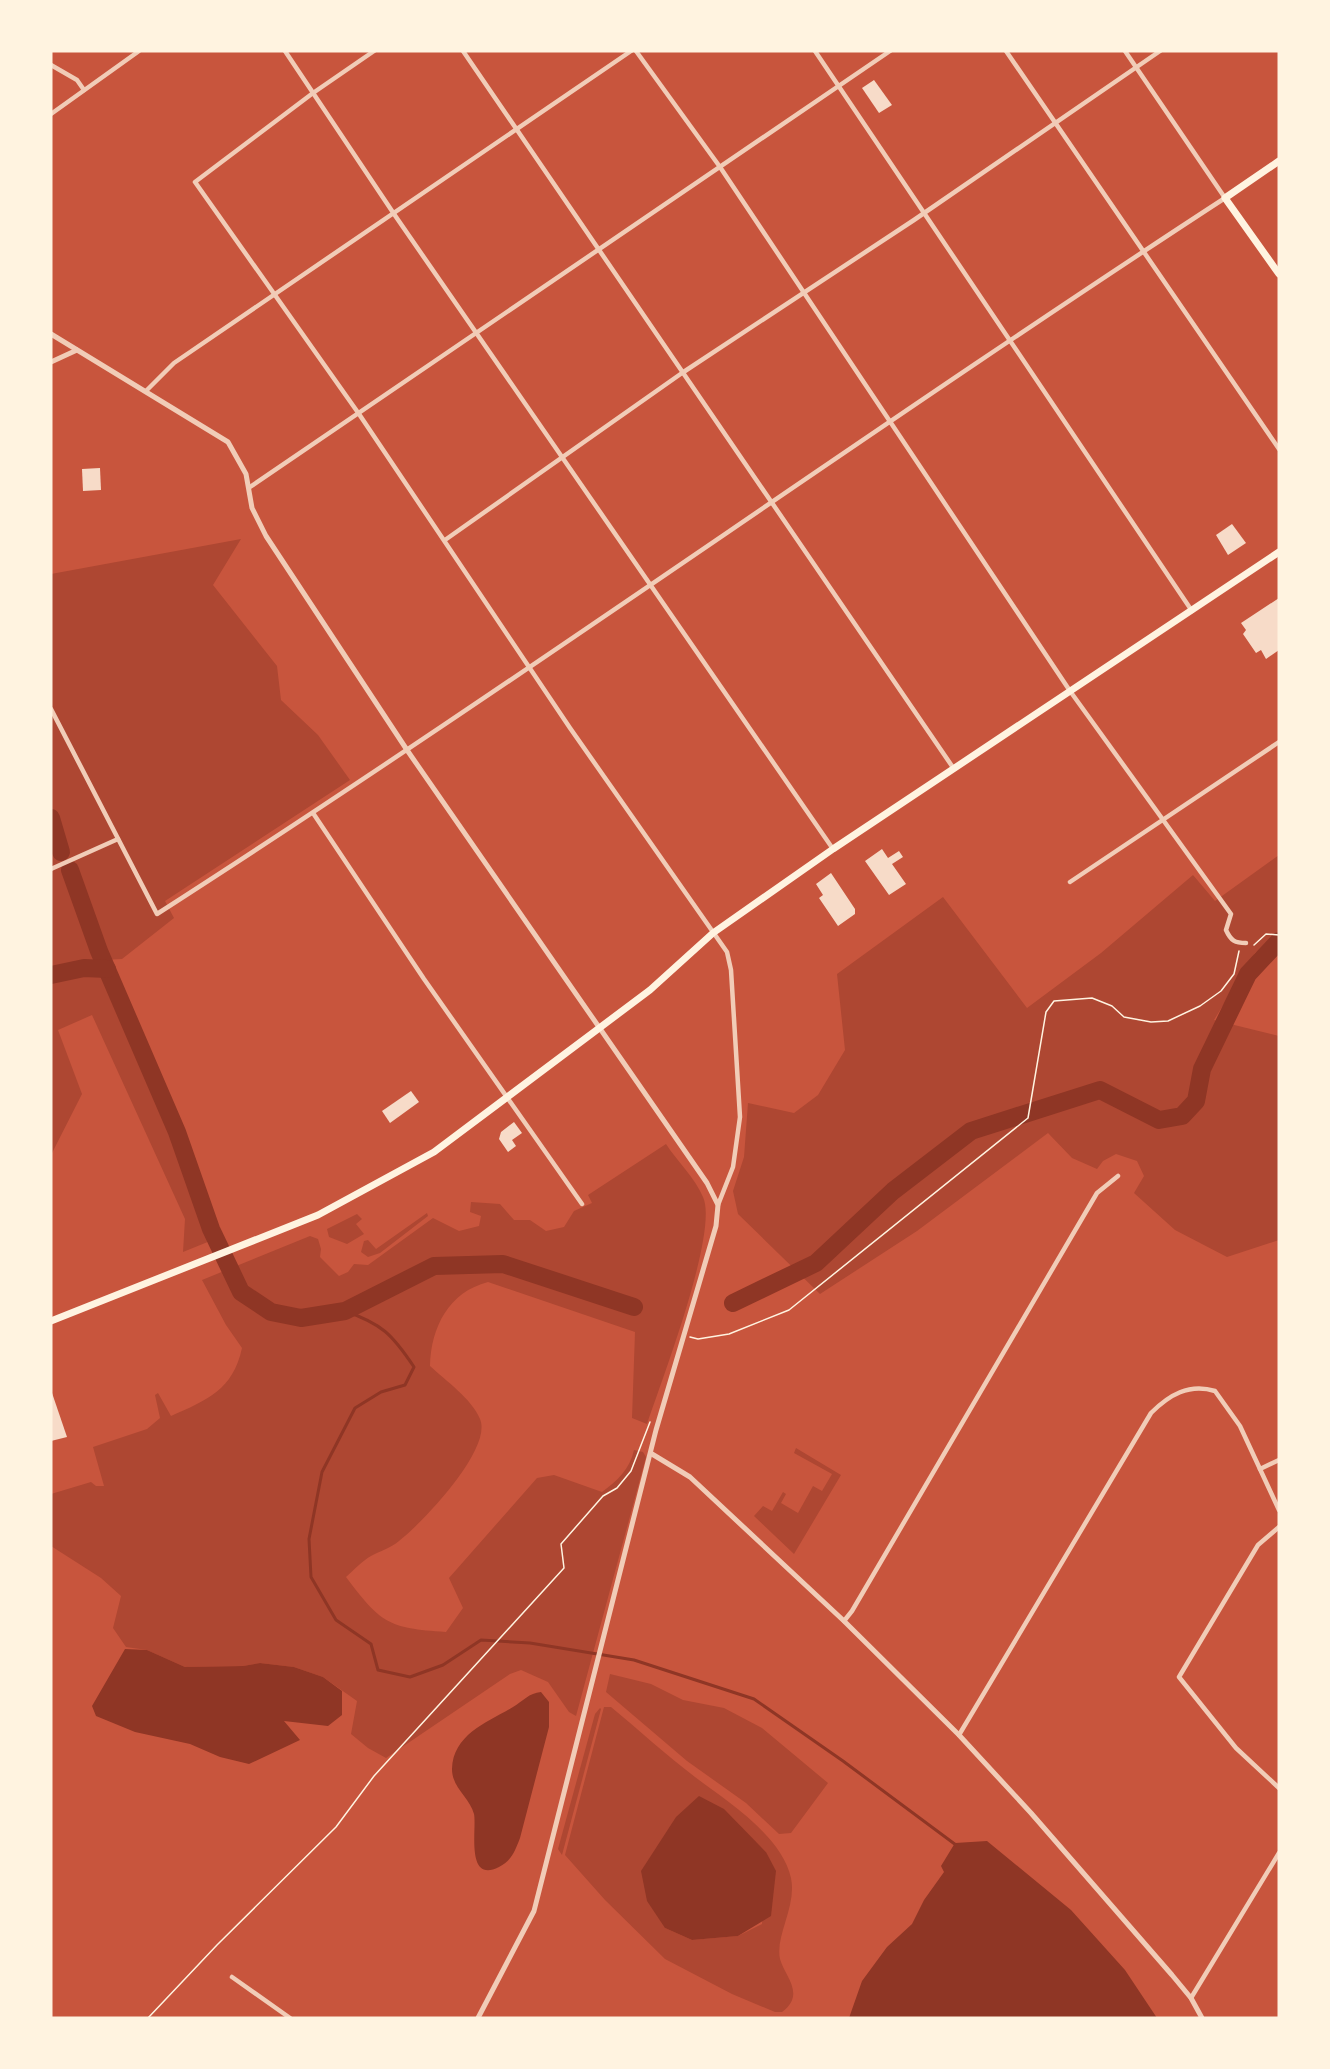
<svg xmlns="http://www.w3.org/2000/svg" width="1330" height="2069" font-family="'Source Serif 4',serif">
<rect width="100%" height="100%" fill="#c8553d"/>
<g fill="#ae4732" fill-rule="evenodd">
<polygon points="241,539 213,585 277,666 281,700 318,735 350,780 165,901 174,918 122,959 81,961 51,967 51,574"/>
<polygon points="1279,855 1279,935 1255,953 1214,1020 1279,1036 1279,1240 1227,1257 1175,1230 1134,1193 1144,1176 1137,1161 1116,1154 1103,1161 1097,1169 1072,1158 1048,1133 917,1231 820,1294 738,1214 733,1191 744,1157 748,1103 794,1113 818,1095 845,1050 837,974 943,897 1027,1008 1101,953 1193,875 1215,901"/>
<polygon points="84,968 107,970 177,1132 215,1239 183,1252 185,1219 92,1015 58,1030 82,1094 51,1155 51,975"/>
<path d="M666,1144C677,1161 695,1178 703,1197C719,1232 661,1382 647,1424L632,1418L635,1332L488,1282C449,1292 431,1327 430,1366C446,1381 472,1399 480,1419C493,1449 422,1523 399,1541C391,1548 380,1551 371,1556C362,1561 354,1570 346,1577C381,1623 387,1628 446,1632L463,1608L449,1578L537,1478L554,1475L602,1492C617,1481 630,1469 634,1450L643,1452L646,1457L576,1716L569,1712L548,1682L521,1670L510,1674L386,1758L368,1748L351,1734L357,1701L323,1677L294,1667L260,1663L243,1666L185,1667L147,1650L126,1647L113,1628L121,1596L101,1578L51,1546V1494L91,1482L96,1486H104L93,1447L147,1429L160,1418L155,1395L158,1393L171,1416C207,1400 233,1390 242,1348L226,1325L202,1280L310,1236L318,1239L321,1249L320,1257L339,1276L348,1272L354,1264L368,1265L433,1218L459,1231L479,1226L481,1216L470,1212L471,1202L500,1204L514,1220H530L546,1231L564,1227L574,1211L592,1203L588,1195Z"/>
<polygon points="427,1213 428,1216 380,1253 368,1257 361,1252 364,1241 368,1240 376,1249"/>
<polygon points="357,1214 362,1219 356,1224 364,1234 347,1244 329,1237 327,1229"/>
<polygon points="796,1448 841,1475 794,1554 754,1516 763,1506 772,1511 783,1492 786,1494 781,1503 798,1513 813,1486 822,1491 832,1474 794,1453"/>
<polygon points="610,1674 651,1684 683,1700 724,1708 762,1728 828,1783 791,1833 779,1834 746,1803 687,1761 606,1692"/>
<path d="M604,1707H611C639,1730 666,1755 695,1777C727,1801 782,1836 791,1878C797,1906 775,1936 780,1959C785,1977 806,1994 782,2012H775L732,1994L665,1959L605,1900L565,1855ZM745,1832L766,1852L762,1924L738,1936L692,1940L665,1928Z"/>
<polygon points="600,1708 601,1709 562,1855 558,1849 595,1714"/>
</g>
<g fill="#8f3625">
<polygon points="125,1649 147,1650 185,1667 243,1666 260,1663 294,1667 323,1677 342,1691 342,1715 328,1726 284,1721 300,1740 249,1764 220,1757 190,1744 135,1732 96,1716 92,1706"/>
<path d="M541,1692L549,1702V1727L520,1838C515,1851 512,1860 499,1867C465,1884 477,1828 474,1814C470,1798 452,1788 452,1769C453,1734 488,1722 513,1707C523,1701 529,1693 541,1692Z"/>
<polygon points="699,1796 724,1809 766,1852 776,1871 771,1916 738,1936 692,1940 665,1928 647,1901 641,1871 676,1817"/>
<polygon points="987,1841 1071,1910 1125,1970 1157,2018 849,2018 862,1981 887,1947 912,1924 924,1900 944,1872 941,1866 955,1843"/>
</g>
<g fill="none" stroke-linecap="round" stroke-linejoin="round">
<path stroke="#8f3625" stroke-width="3" d="M345,1311C382,1324 392,1334 414,1367L405,1385L381,1392L355,1408L322,1472L309,1539L311,1577L336,1620L371,1644L378,1670L410,1677L443,1665L481,1640L530,1643L634,1660L754,1699L843,1761L956,1845"/>
<g stroke="#8f3625" stroke-width="18">
<polyline points="51,818 61,852"/>
<polyline points="70,870 99,951 177,1132 211,1229 241,1292 271,1312 301,1318 345,1311 434,1266 503,1264 634,1307"/>
<polyline points="51,975 84,968 107,969"/>
<polyline points="733,1303 816,1263 893,1191 971,1131 1100,1090 1159,1120 1182,1116 1196,1101 1202,1069 1248,974 1279,941"/>
</g>
</g>
<g fill="#f7dbc8">
<polygon points="874,80 892,105 879,113 862,88"/>
<polygon points="100,468 101,490 83,491 82,469"/>
<polygon points="1232,524 1246,543 1228,555 1216,535"/>
<polygon points="1279,598 1279,650 1266,659 1261,650 1256,653 1243,634 1246,630 1241,623"/>
<polygon points="882,849 888,858 899,851 903,857 892,864 906,884 889,895 865,861"/>
<polygon points="831,873 855,909 855,914 838,926 819,898 823,895 816,884"/>
<polygon points="411,1091 419,1102 390,1123 382,1111"/>
<polygon points="514,1122 522,1133 512,1140 516,1146 508,1152 499,1139 501,1132"/>
<polygon points="51,1390 67,1437 51,1441"/>
</g>
<g fill="none" stroke-linecap="round" stroke-linejoin="round">
<g stroke="#fff3e0" stroke-width="1.5">
<polyline points="1254,945 1266,934 1279,935"/>
<polyline points="690,1337 698,1339 729,1334 789,1310 1028,1118 1046,1012 1054,1001 1092,998 1112,1006 1124,1017 1151,1022 1168,1021 1200,1006 1221,991 1234,974 1239,951"/>
<polyline points="148,2018 217,1945 336,1827 374,1776 564,1568 561,1544 603,1496 617,1488 631,1471 650,1422"/>
</g>
<g stroke="#f1ccb7" stroke-width="4.5">
<polyline points="285,51 394,214 833,849"/>
<polyline points="374,51 313,93 195,182 359,414 570,728 727,952 731,970 740,1117 733,1167 718,1205"/>
<polyline points="463,51 954,769"/>
<path d="M636,51L720,167L1070,691L1231,914L1226,930C1231,941 1235,943 1246,943"/>
<polyline points="815,51 1192,611"/>
<polyline points="1006,51 1279,449"/>
<polyline points="51,65 77,80 84,90"/>
<polyline points="51,114 139,51"/>
<polyline points="146,391 174,363 631,51"/>
<polyline points="250,487 890,51"/>
<polyline points="445,540 682,373 914,220 1160,51"/>
<path d="M51,709L157,914C518,682 866,432 1225,198L1125,51"/>
<polyline points="313,813 424,979 582,1204"/>
<polyline points="51,869 118,839"/>
<polyline points="1070,882 1279,742"/>
<polyline points="1260,1469 1279,1460"/>
<polyline points="1279,1527 1258,1545 1179,1677 1236,1748 1279,1788"/>
<polyline points="844,1621 852,1611 1097,1193 1118,1176"/>
<path d="M959,1735L1151,1413C1169,1395 1189,1383 1215,1391L1240,1426L1279,1510"/>
<polyline points="232,1977 290,2018"/>
<polyline points="1191,1998 1279,1853"/>
</g>
<g stroke="#f1ccb7" stroke-width="5">
<polyline points="51,334 228,442 246,474 252,508 266,536 407,750 707,1183 718,1205 716,1226 656,1430 534,1911 478,2018"/>
<polyline points="51,362 77,350"/>
<polyline points="652,1454 690,1477 844,1621 959,1735 1031,1813 1172,1975 1191,1998 1202,2018"/>
</g>
<g stroke="#fff3e0" stroke-width="7">
<polyline points="1279,161 1225,198 1279,274"/>
<polyline points="51,1321 318,1215 434,1152 650,990 713,933 833,849 1279,552"/>
</g>
</g>
<rect width="1330" height="2069" fill="none" stroke="#fff3e0" stroke-width="105"/>
</svg>
